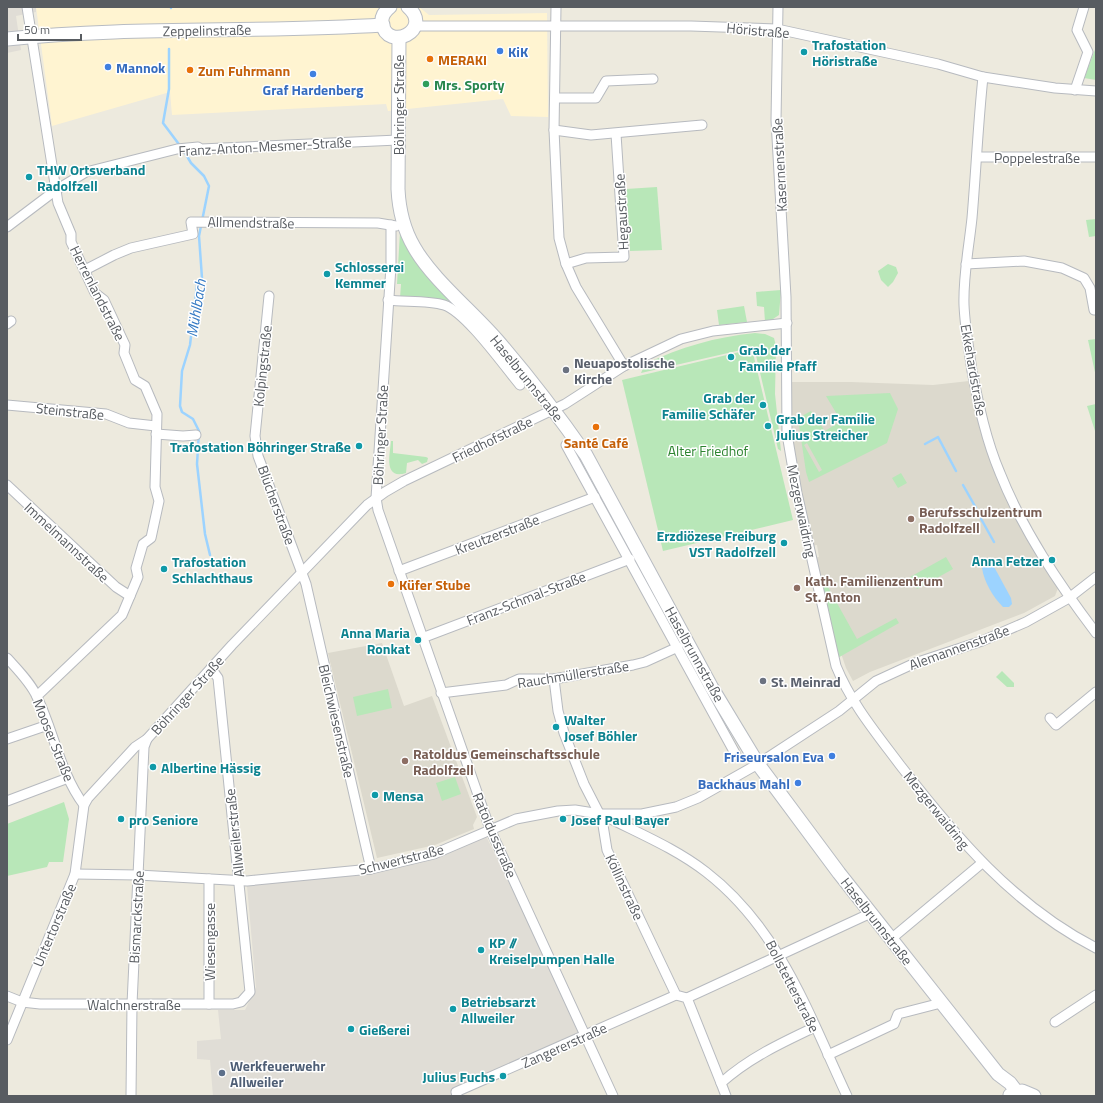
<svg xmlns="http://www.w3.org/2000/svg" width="1103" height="1103" font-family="'Titillium Web',sans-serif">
<rect width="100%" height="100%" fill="#edeade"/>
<polygon fill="#fff4d1" points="36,7 419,7 429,15 547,13 548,117 511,116 503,99 388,111 386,104 172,115 170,92 52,126"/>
<g fill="#e0ddd6">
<polygon points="7,7 36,7 36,12 16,16 21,50 7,53"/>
<polygon points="486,836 582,1035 455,1096 213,1096 210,1060 197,1059 197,1041 221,1039 218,1010 245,1010 256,987 247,886 369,872"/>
</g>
<g fill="#dcd9cd">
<polygon points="969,381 981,425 1058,588 1055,596 1024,613 870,672 853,681 846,668 828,615 812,558 819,557 817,545 809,546 795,481 786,382 851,382 933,385"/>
<polygon points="382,643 404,706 432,696 477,817 473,825 474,829 435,845 377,858 328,653"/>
</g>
<g fill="#b8e7b8" fill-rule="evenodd">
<polygon points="1096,47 1096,80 1084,78"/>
<polygon points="657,187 662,250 630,251 626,189"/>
<polygon points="1096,219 1096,236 1089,237 1086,220"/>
<polygon points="400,232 409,251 453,301 400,298 401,284 397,284"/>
<polygon points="888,264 896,267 898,273 893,282 888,287 881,280 878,271"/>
<polygon points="781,290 779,315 770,321 765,322 764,307 757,306 756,292"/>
<polygon points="744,306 747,322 719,325 717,310"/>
<path d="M755,333L765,334L774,338L776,346L775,394L781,451L778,449L754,347L641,373L645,364C681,347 715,337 755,333Z"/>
<polygon points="1096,339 1096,377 1088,340"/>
<polygon points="752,349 793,520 663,551 622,380"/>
<path d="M890,393L898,409L887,443L809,482L806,472L798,418L811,411L825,431L841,421L826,396ZM807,443L822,470L819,472L804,445Z"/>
<polygon points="1096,404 1096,434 1087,406"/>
<path d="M391,441H393V453L426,457L428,458L427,462L422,464L418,460L407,463L406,473C383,480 390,454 391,441Z"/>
<polygon points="901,473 907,483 898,488 892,478"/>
<polygon points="946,557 953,569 917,589 910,577"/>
<polygon points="823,578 857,639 896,618 899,623 836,659 818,580"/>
<polygon points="1002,671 1014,683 1014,687 1007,687 996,677"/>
<polygon points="388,689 392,708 357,716 353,697"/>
<polygon points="455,777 461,794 442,801 436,783"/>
<polygon points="64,802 69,819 63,862 49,862 47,867 7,876 7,824"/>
</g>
<path fill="#9cd3ff" d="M992,563L1011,598L1012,604L1009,607H1003C993,597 984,582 982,568L986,564Z"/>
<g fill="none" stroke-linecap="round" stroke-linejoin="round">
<g stroke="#9cd3ff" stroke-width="2.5">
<polyline points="171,7 171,8"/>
<polyline points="169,49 169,89 163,123 181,147"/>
<polyline points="184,151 191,163 204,176 209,186 199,236 202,278 197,285 190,345 182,371 180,406 182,412 193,419 199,431 197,464 205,534 210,555"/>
<polyline points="925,444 938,437 956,471"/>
<polyline points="963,485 976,508"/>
<polyline points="980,517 994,542"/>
</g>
<g stroke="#b7babf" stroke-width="11">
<g id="minor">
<polyline points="27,7 58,203 71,234 71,242 95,293 104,300 125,345 124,353 135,380 145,386 157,414 155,487 159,501 151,538 143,544 136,568 138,577 122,615 37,696"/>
<polyline points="556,7 554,130 559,238 566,264 576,287 624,366"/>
<path d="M778,7L776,120L786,297L787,434L797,493L836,666C851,703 876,733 900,765C955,836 1014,906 1096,948"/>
<polyline points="415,26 691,26 777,29 938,64 983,77 1055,88 1096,91"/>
<path d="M983,77C978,124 976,171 972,218C969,247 963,276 964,305C965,328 969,349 972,371C979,406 986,440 1000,473C1023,531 1059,584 1096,633"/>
<polyline points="1075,90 1088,52 1077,30 1084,7"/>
<polyline points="555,98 596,98 606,81 653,79"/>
<polyline points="554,130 591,135 702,125"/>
<polyline points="978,157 1096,157"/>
<polyline points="391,225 391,266 376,498 378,510 490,829 613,1096"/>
<polyline points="7,227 56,190 86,172 177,149 198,147 201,149 398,140"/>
<polyline points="566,264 586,258 624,257 616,134"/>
<polyline points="966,264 1024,261 1062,268 1084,278 1090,288 1094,310"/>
<polyline points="85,270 114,255 131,248 193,234 191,222 378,223 396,226"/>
<polyline points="269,296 255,436 258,456 306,584 371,869"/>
<path d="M388,300C404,302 429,300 444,305C466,312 504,366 520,385"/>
<polyline points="7,324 11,321"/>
<polyline points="7,405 106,414 129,423 156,426"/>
<polyline points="156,434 183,436 196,435"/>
<polyline points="566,445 736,755"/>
<polyline points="7,485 116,587 130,596"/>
<polyline points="399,571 595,497"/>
<polyline points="422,638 630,559"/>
<path d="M7,658C17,669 31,683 37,697C54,732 60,773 84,805"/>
<polyline points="554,679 558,711 564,733 584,784 602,819 607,850 676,995 687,998 721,1083"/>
<polyline points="441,693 506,685 519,679 554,679 633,665 645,662 678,647"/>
<polyline points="1050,718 1056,725 1096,692"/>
<polyline points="7,739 48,725"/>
<polyline points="7,801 68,778"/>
<path d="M603,815C638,833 675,848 706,872C780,929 809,1015 847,1096"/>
<polyline points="75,874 138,875 247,881 371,869 434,854 516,819 558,811 575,810 600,814 642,814 676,807 698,798 758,764 839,711 876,681 915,663 982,641 1026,622 1069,598 1096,577"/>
<polyline points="209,879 209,1004"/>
<polyline points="891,939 982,863"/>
<polyline points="7,996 22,1002 40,1004 233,1004 241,1002 250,992 218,678 211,668"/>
<polyline points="687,998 871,913"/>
<polyline points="1055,1022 1096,995"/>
<polyline points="7,1040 75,874 84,805 88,798 135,747 147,739 232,645 367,505 385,492 404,481 565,404 624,366 681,339 713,331 787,323"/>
<polyline points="828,1055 894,1024 898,1014 941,1003"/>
<polyline points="131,1096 132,1004 144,747 147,739"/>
<polyline points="457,1096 456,1092 676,995"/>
<path d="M726,1096L721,1083C749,1058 781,1043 815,1027"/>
</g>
</g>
<g stroke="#b8bcc2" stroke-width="15">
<g id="secondary">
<path d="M390,7C385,11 381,16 382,23C387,53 434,30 408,7"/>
<path d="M399,38L398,189C399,210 404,230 414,247C432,279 472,311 497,340C529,377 558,415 586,455L712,688L758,764L839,873L998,1074L1010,1083L1017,1092"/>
<path d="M7,39C132,26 257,33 383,25"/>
<polyline points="1010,1095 1022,1091 1034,1096"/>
</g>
</g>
<use href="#minor" stroke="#fff" stroke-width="9"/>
<use href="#secondary" stroke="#fff" stroke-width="13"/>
</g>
<g fill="#3f7fe0" stroke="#fff" stroke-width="1.5">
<circle cx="500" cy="51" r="4"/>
<circle cx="108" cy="67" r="4"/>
<circle cx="313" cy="74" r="4"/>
<circle cx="832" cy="756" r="4"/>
<circle cx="798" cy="783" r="4"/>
</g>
<g fill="#0f9aa8" stroke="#fff" stroke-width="1.5">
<circle cx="804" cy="52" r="4"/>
<circle cx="29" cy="177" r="4"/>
<circle cx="327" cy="274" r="4"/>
<circle cx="731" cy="357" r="4"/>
<circle cx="763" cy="405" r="4"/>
<circle cx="768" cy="426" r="4"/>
<circle cx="359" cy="446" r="4"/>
<circle cx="784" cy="543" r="4"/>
<circle cx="1052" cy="560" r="4"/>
<circle cx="164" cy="569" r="4"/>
<circle cx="418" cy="640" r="4"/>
<circle cx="556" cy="727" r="4"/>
<circle cx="153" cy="767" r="4"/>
<circle cx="375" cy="795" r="4"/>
<circle cx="121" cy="819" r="4"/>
<circle cx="563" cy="819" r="4"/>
<circle cx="481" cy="950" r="4"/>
<circle cx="453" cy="1009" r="4"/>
<circle cx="351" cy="1029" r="4"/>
<circle cx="503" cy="1076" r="4"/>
</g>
<g fill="#e8710a" stroke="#fff" stroke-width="1.5">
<circle cx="430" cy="59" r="4"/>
<circle cx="190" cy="70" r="4"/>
<circle cx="596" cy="427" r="4"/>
<circle cx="391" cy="584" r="4"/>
</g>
<circle fill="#2e9e5b" stroke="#fff" stroke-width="1.5" cx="426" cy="84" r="4"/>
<g fill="#6b7280" stroke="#fff" stroke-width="1.5">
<circle cx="566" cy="370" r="4"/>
<circle cx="763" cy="681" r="4"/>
</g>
<g fill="#8d6e63" stroke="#fff" stroke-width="1.5">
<circle cx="911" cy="519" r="4"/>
<circle cx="797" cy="588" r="4"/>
<circle cx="405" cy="761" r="4"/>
</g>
<circle fill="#5c6f8a" stroke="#fff" stroke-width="1.5" cx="222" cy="1073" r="4"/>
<g text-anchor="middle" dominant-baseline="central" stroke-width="3" stroke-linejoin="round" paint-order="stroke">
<g font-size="14" fill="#585c61" stroke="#fff">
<text transform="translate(207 30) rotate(-1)">Zeppelinstraße</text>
<text transform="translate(758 30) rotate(5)">Höristraße</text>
<text transform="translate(398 105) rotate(-90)">Böhringer Straße</text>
<text transform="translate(265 146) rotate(-3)">Franz-Anton-Mesmer-Straße</text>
<text x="1037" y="157">Poppelestraße</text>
<text transform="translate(779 165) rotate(-93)">Kasernenstraße</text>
<text transform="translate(621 212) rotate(-93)">Hegaustraße</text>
<text transform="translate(251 222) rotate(1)">Allmendstraße</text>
<text transform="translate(98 293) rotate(63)">Herrenlandstraße</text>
<text transform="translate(262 366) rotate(-84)">Kolpingstraße</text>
<text transform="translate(974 370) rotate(80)">Ekkehardstraße</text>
<text transform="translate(527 378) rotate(51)">Haselbrunnstraße</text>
<text transform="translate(70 411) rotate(6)">Steinstraße</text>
<text transform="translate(380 435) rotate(-87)">Böhringer Straße</text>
<text transform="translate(492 439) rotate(-26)">Friedhofstraße</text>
<text transform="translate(277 505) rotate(70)">Blücherstraße</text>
<text transform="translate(802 511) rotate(78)">Mezgerwaidring</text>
<text transform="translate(497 534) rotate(-21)">Kreutzerstraße</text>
<text transform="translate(67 542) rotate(43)">Immelmannstraße</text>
<text transform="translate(526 598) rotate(-21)">Franz-Schmal-Straße</text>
<text transform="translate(959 647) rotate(-20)">Alemannenstraße</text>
<text transform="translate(695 654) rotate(61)">Haselbrunnstraße</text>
<text transform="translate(573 674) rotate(-9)">Rauchmüllerstraße</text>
<text transform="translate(187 695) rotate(-48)">Böhringer Straße</text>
<text transform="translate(337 721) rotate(77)">Bleichwiesenstraße</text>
<text transform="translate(54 740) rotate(68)">Mooser Straße</text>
<text transform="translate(937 810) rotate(51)">Mezgerwaidring</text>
<text transform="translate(234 833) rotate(-96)">Allweilerstraße</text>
<text transform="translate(495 835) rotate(67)">Ratoldusstraße</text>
<text transform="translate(401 859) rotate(-14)">Schwertstraße</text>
<text transform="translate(625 887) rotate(65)">Köllinstraße</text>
<text transform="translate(136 917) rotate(-87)">Bismarckstraße</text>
<text transform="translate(877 921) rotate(52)">Haselbrunnstraße</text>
<text transform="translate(54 925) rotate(-67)">Untertorstraße</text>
<text transform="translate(209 942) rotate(-90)">Wiesengasse</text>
<text transform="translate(793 986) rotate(63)">Bollstetterstraße</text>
<text x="134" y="1004">Walchnerstraße</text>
<text transform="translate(564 1045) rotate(-24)">Zangererstraße</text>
</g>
<g font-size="14" font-weight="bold" fill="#0d838f" stroke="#fff" text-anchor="start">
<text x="812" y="44">Trafostation<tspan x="812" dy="16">Höristraße</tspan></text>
<text x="37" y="169">THW Ortsverband<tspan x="37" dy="16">Radolfzell</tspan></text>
<text x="335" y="266">Schlosserei<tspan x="335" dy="16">Kemmer</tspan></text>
<text x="739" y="349">Grab der<tspan x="739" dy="16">Familie Pfaff</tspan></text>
<text x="755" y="397" text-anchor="end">Grab der<tspan x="755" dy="16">Familie Schäfer</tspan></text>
<text x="776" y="418">Grab der Familie<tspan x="776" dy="16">Julius Streicher</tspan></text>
<text x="351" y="446" text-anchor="end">Trafostation Böhringer Straße</text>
<text x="776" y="535" text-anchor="end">Erzdiözese Freiburg<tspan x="776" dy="16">VST Radolfzell</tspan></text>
<text x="1044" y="560" text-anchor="end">Anna Fetzer</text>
<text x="172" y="561">Trafostation<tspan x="172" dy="16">Schlachthaus</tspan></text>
<text x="410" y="632" text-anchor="end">Anna Maria<tspan x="410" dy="16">Ronkat</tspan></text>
<text x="564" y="719">Walter<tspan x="564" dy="16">Josef Böhler</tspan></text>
<text x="161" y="767">Albertine Hässig</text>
<text x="383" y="795">Mensa</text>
<text x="129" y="819">pro Seniore</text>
<text x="571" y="819">Josef Paul Bayer</text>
<text x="489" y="942">KP //<tspan x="489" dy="16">Kreiselpumpen Halle</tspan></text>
<text x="461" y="1001">Betriebsarzt<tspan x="461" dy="16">Allweiler</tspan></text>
<text x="359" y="1029">Gießerei</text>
<text x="495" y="1076" text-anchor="end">Julius Fuchs</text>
</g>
<g font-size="14" font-weight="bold" fill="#366cbe" stroke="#fff" text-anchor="start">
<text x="508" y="51">KiK</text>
<text x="116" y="67">Mannok</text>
<text x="313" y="89" text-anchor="middle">Graf Hardenberg</text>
<text x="824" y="756" text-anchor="end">Friseursalon Eva</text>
<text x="790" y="783" text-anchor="end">Backhaus Mahl</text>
</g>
<g font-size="14" font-weight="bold" fill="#c56008" stroke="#fff" text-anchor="start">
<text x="438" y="59">MERAKI</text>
<text x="198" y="70">Zum Fuhrmann</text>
<text x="596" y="442" text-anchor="middle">Santé Café</text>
<text x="399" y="584">Küfer Stube</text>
</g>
<g font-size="14" font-weight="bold" fill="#27864d" stroke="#fff" text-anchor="start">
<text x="434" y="84">Mrs. Sporty</text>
</g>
<g font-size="14" font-weight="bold" fill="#5b616d" stroke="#fff" text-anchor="start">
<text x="574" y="362">Neuapostolische<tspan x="574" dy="16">Kirche</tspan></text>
<text x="771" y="681">St. Meinrad</text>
</g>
<g font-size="14" fill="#2d8430" stroke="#fff">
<text x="708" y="450">Alter Friedhof</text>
</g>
<g font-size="14" font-weight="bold" fill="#785e54" stroke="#fff" text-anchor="start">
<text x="919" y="511">Berufsschulzentrum<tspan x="919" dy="16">Radolfzell</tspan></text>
<text x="805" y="580">Kath. Familienzentrum<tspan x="805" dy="16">St. Anton</tspan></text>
<text x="413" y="753">Ratoldus Gemeinschaftsschule<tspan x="413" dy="16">Radolfzell</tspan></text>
</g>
<g font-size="14" font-weight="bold" fill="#4e5e75" stroke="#fff" text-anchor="start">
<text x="230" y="1065">Werkfeuerwehr<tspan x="230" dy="16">Allweiler</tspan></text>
</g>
<g font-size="15" font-style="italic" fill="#3379c3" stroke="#fff">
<text transform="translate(196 308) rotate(-81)">Mühlbach</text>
</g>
</g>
<rect width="1103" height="1103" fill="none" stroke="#585c61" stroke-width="16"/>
<path d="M18 34v6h63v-6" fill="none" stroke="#585c61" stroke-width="2"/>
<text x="24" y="34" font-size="12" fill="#585c61" stroke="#ffffff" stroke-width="3" paint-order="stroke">50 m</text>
</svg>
